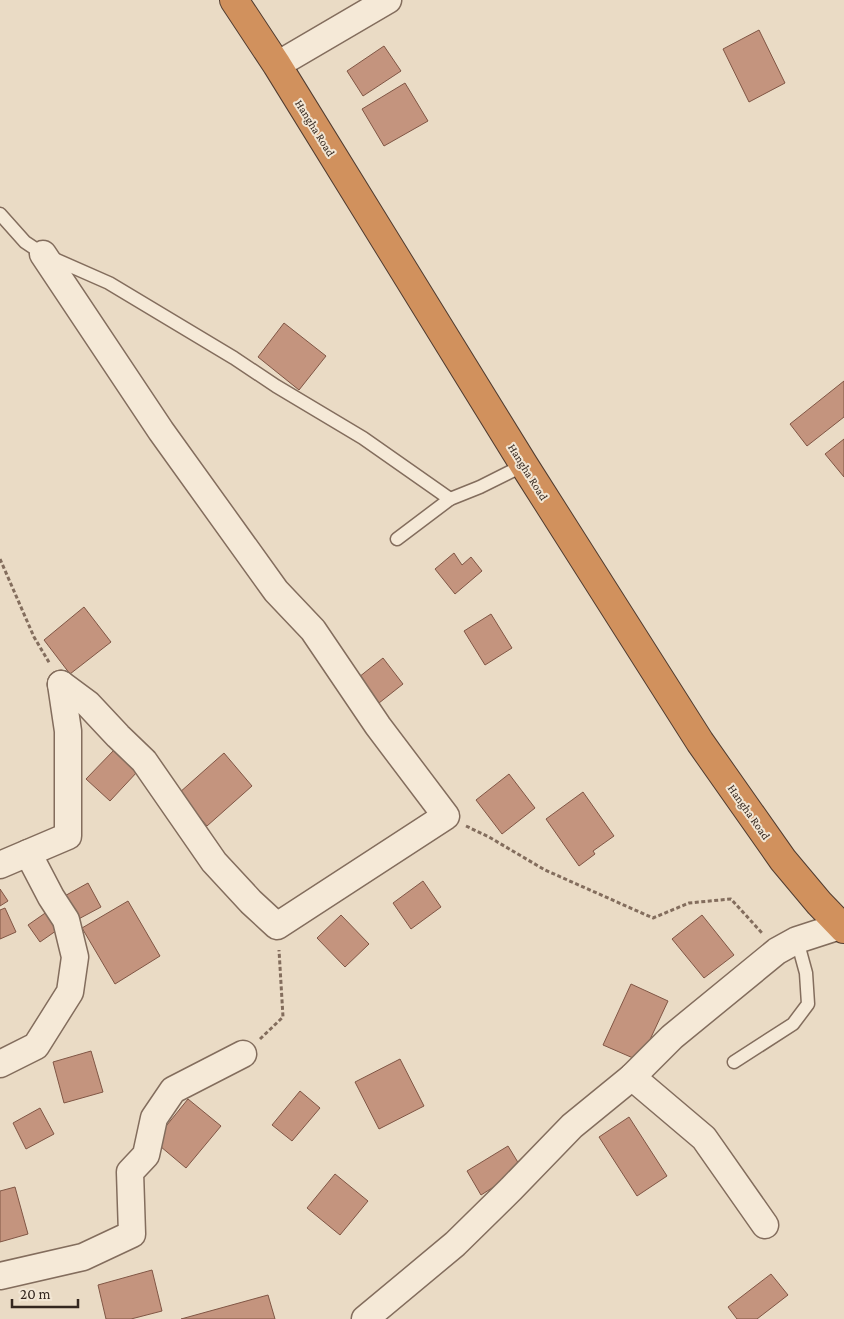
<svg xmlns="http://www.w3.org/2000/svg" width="844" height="1319" font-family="'Crimson Pro',serif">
<rect width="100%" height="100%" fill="#eadbc5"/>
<g fill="#c4947e" stroke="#805645">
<polygon points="759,30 785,83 749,102 723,49"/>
<polygon points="384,46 401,71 363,96 347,71"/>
<polygon points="405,83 428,121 384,146 362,109"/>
<polygon points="284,323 326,356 299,390 258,357"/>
<polygon points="844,381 844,417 807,446 790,424"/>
<polygon points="844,439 844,477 825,454"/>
<polygon points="454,553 462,565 471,557 482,571 455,594 435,569"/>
<polygon points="84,607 111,642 70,674 44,640"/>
<polygon points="491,614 512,648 485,665 464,631"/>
<polygon points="383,658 403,684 379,703 359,677"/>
<polygon points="115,749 138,771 110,801 86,779"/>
<polygon points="224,753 252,786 207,826 179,793"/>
<polygon points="509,774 535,808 502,834 476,800"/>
<polygon points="583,792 614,836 593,851 595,854 579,866 546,819"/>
<polygon points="423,881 441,907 411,929 393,903"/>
<polygon points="88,883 101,907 73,922 61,898"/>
<polygon points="0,889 8,901 0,906"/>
<polygon points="128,901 160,956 115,984 82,928"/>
<polygon points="5,908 16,932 0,939 0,910"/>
<polygon points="51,909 63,926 40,942 28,925"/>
<polygon points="341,915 369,944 345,967 317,938"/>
<polygon points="702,915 734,955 704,978 672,939"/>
<polygon points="631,984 668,1001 640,1061 603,1045"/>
<polygon points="91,1051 103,1092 64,1103 53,1062"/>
<polygon points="400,1059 424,1106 379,1129 355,1082"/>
<polygon points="300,1091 320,1108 292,1141 272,1125"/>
<polygon points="188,1099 221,1126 186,1168 154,1141"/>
<polygon points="40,1108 54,1134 26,1149 13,1123"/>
<polygon points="629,1117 667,1176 637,1196 599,1137"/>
<polygon points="508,1146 522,1169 481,1195 467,1171"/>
<polygon points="335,1174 368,1201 340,1235 307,1208"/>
<polygon points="15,1187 28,1234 0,1242 0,1191"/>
<polygon points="152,1270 162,1311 131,1319 106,1319 98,1285"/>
<polygon points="771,1274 788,1295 757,1319 737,1319 728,1307"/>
<polygon points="268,1295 275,1319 181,1319"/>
</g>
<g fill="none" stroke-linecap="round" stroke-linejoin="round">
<g stroke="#836d5d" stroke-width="15">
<g id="lane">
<polyline points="0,214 25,242 43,254 109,283 234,358 276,386 363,438 450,499"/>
<polyline points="397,539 450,499 480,487 524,465"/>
<polyline points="734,1062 793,1024 808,1004 806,973 797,940"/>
</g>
</g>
<g stroke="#836d5d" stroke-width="29">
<g id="street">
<polyline points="277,65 388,0"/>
<polyline points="43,254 161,431 276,591 313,630 378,726 446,816 277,926 251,902 214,862 144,761 118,736 88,704 61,684"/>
<polyline points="0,865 68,836 68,731 61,684"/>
<polyline points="0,1064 36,1046 70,992 75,957 66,920 51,897 28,853"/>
<polyline points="632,1077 704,1138 765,1225"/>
<polyline points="0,1276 83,1257 132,1234 130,1172 146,1155 154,1118 173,1090 243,1054"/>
<polyline points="365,1319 455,1244 511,1189 572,1126 632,1077 672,1037 777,951 797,940 840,926"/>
</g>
</g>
<g stroke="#513c30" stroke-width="30">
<polyline id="highway" points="234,0 277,65 524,465 700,742 783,860 819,903 844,929"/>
</g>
<g stroke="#836d5d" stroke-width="3" stroke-dasharray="4 2.5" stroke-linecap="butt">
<polyline points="0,559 34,637 50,664"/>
<polyline points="466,826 489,837 545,870 653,918 689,903 731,899 762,933"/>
<polyline points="260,1039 283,1017 279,950"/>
</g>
<use href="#lane" stroke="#f5e9d7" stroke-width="12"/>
<use href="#street" stroke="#f5e9d7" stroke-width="26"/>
<use href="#highway" stroke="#d1915d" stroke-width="28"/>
</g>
<g text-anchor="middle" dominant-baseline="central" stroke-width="4" stroke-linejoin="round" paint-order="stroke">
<g font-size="12" fill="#34271f" stroke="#f2e6d4">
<text transform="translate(315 128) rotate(58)">Hangha Road</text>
<text transform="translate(528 472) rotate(58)">Hangha Road</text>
<text transform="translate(749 812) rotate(55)">Hangha Road</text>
</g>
</g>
<path d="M12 1299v8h66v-8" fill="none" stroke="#34271f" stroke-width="2.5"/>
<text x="20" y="1299" font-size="15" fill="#34271f" stroke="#f2e6d4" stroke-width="4" paint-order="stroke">20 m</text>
</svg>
